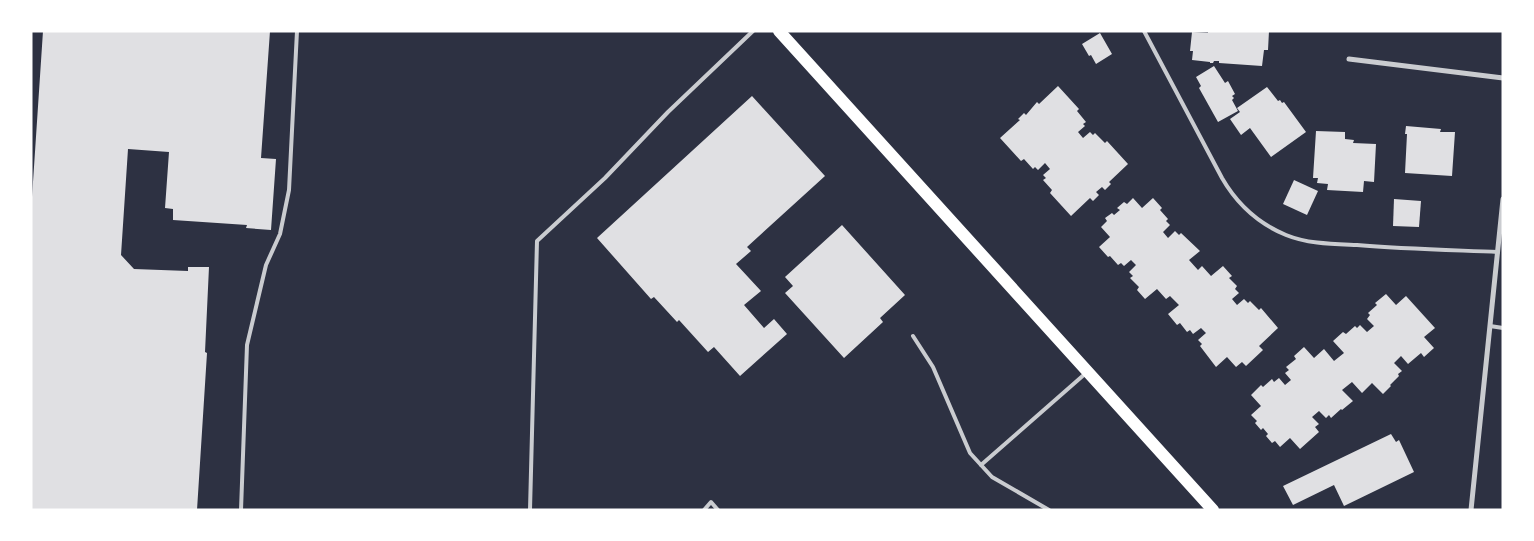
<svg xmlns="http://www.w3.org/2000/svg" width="1534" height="541" font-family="'Noto Sans',sans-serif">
<rect width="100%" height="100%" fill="#2d3142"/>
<g fill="#e0e0e3">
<polygon points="43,31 270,31 261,158 276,159 271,230 246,228 247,225 173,220 173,209 165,208 169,152 128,149 121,255 134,269 188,271 188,267 209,267 205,352 207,353 197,510 31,510 31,212"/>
<polygon points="1208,31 1269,31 1268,50 1264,50 1262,66 1219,63 1219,61 1214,61 1213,63 1210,63 1210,62 1192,60 1193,51 1190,51 1192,32 1208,33"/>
<polygon points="1100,33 1112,54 1096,64 1091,55 1089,56 1082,44"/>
<polygon points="1214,66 1225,83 1228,81 1235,94 1232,96 1234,98 1232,100 1238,111 1218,122 1199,88 1201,86 1196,77"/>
<polygon points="1058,86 1079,109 1077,111 1086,122 1083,124 1085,126 1078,132 1083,138 1090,132 1093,135 1095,133 1105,143 1107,141 1128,164 1109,182 1111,184 1105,190 1102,187 1096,192 1099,195 1093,201 1090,198 1071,216 1050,193 1052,190 1043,180 1046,178 1043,175 1050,169 1045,163 1038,170 1035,167 1033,169 1024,159 1021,161 1000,138 1020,120 1018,119 1024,113 1026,115 1037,102 1039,104"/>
<polygon points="1267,87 1278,101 1280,100 1282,103 1284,102 1306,132 1271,157 1250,128 1241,135 1230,119 1240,112 1237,108"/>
<polygon points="752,96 825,176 747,247 751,251 736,264 761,291 744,305 764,328 774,319 787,334 740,376 714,347 708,352 679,320 677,322 654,297 651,299 597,238"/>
<polygon points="1406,126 1441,129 1440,132 1455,132 1452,176 1405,173 1407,134 1405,134"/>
<polygon points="1316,131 1345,132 1345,139 1354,140 1353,143 1376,144 1374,182 1364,181 1363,192 1327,190 1328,184 1317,183 1318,178 1313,178"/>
<polygon points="1294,180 1318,191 1307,215 1283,204"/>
<polygon points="1133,198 1142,208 1153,198 1162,208 1160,210 1168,219 1166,221 1170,225 1163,232 1168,238 1175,231 1179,235 1181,233 1200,251 1189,260 1198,270 1202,266 1211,276 1223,266 1232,276 1229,278 1237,286 1235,289 1239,293 1232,299 1237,305 1244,299 1248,303 1250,301 1259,310 1261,308 1278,328 1259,346 1263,350 1246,366 1242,362 1236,367 1227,357 1216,367 1200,346 1202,344 1198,340 1206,333 1201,328 1193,334 1190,330 1187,332 1180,323 1177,325 1168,314 1179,305 1170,296 1166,299 1157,289 1145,299 1137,290 1139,287 1130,278 1133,276 1129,272 1136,265 1131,260 1124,266 1121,263 1118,265 1110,256 1108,257 1099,247 1110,237 1101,227 1107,221 1105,218 1112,213 1114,215 1120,210 1117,208 1124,202 1127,204"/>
<polygon points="1394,199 1421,201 1419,227 1393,226"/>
<polygon points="842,225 905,295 880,318 883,322 844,358 785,293 793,286 785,277"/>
<polygon points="1386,294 1396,305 1406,296 1435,328 1424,337 1434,348 1424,357 1421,353 1408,364 1401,356 1394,363 1402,371 1398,374 1399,376 1390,385 1391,386 1383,394 1372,383 1362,393 1352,382 1342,390 1353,401 1342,410 1341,409 1331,418 1329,415 1326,418 1319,411 1312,417 1319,424 1315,427 1319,432 1300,449 1290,438 1280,447 1275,441 1272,443 1266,436 1268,434 1263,428 1261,430 1255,423 1257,421 1251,415 1261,406 1251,395 1261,385 1263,387 1272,379 1274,382 1279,378 1285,385 1291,380 1285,373 1289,370 1286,367 1296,359 1294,356 1304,347 1314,358 1324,349 1334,361 1344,353 1333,341 1343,332 1346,334 1355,326 1357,328 1360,325 1367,332 1374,326 1367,319 1370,315 1368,313 1377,305 1375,303"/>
<polygon points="1391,434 1396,442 1399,440 1414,472 1344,506 1334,485 1293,505 1283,486"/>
</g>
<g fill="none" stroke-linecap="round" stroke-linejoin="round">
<g stroke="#caccd0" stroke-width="4">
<path d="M1144,31L1222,178C1237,204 1257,223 1286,235C1308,244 1333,244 1357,245C1404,249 1451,250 1498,252"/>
<polyline points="1490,326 1503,328"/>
<polyline points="913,336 933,367 970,453 992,477 1049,510"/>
<polyline points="981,465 1086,373"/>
<polyline points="241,510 247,345 266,265 280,234 289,190 297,31"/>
<polyline points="530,510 537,241 605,178 668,112 753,31"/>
<polyline points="704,510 711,502 718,510"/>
</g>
<g stroke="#caccd0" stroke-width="5">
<polyline points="1349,59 1503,78"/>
<polyline points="1471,510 1503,199"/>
</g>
<polyline stroke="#fff" stroke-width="12" points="779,31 1213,510"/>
</g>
<rect width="1534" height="541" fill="none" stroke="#ffffff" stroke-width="65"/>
</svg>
